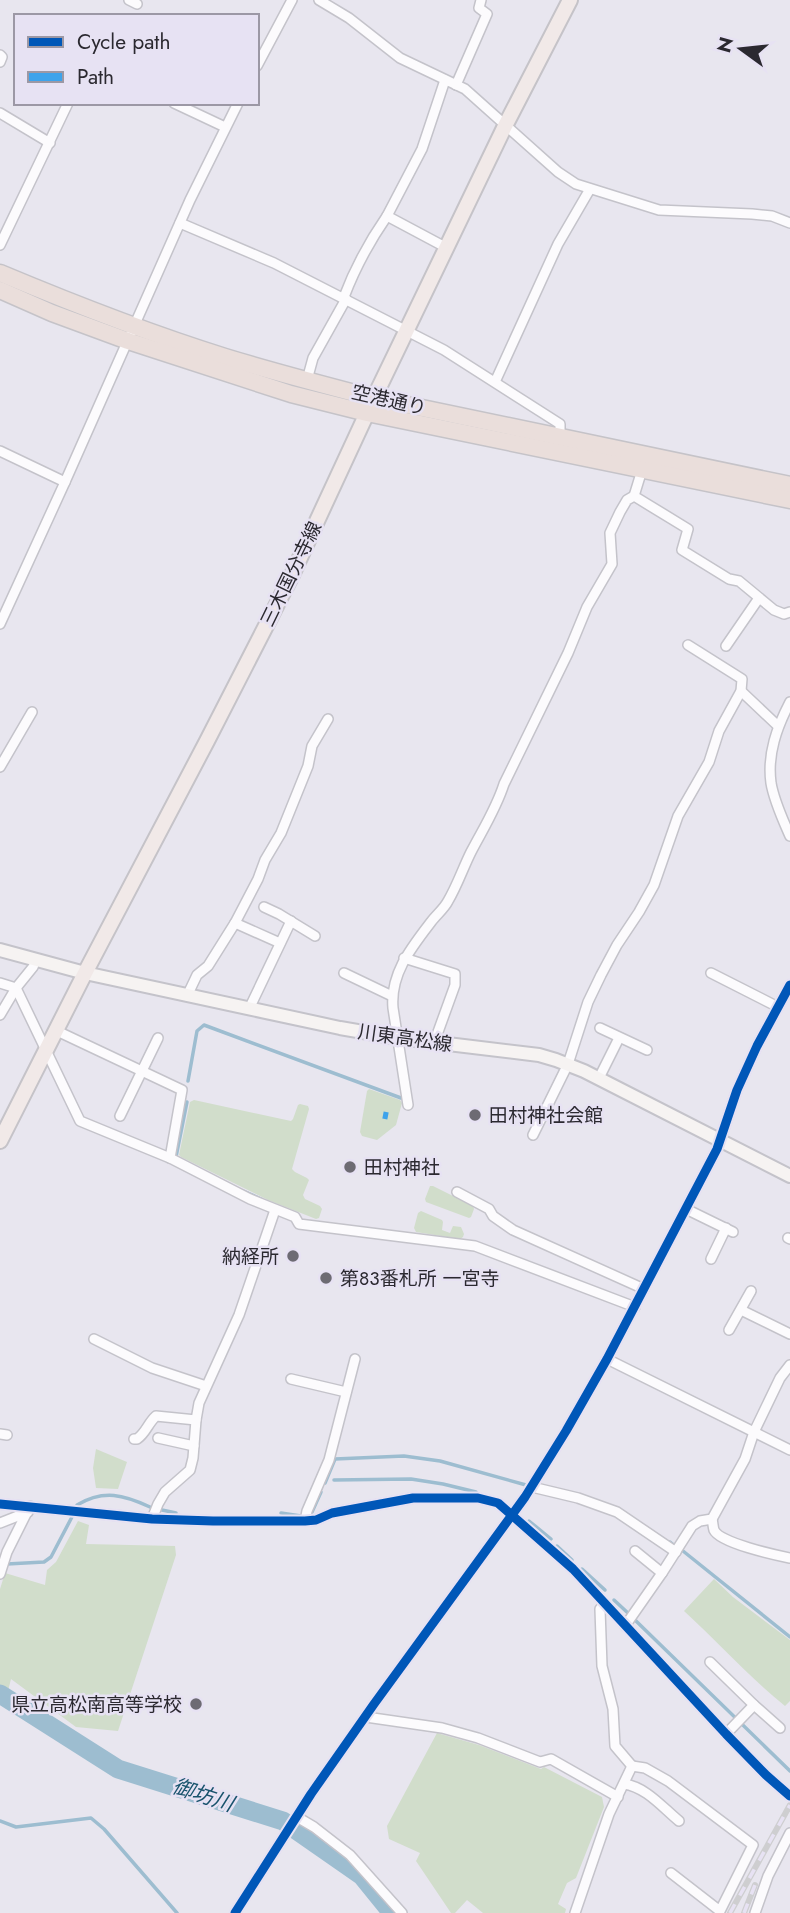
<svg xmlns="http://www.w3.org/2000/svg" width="790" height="1913" font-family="Jost,'Noto Sans JP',sans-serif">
<rect width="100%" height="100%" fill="#e8e6ef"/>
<g fill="#d1ddcb">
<polygon points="369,1089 400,1100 402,1103 396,1125 377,1140 362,1136 360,1132 367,1091"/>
<polygon points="194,1100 291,1121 293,1119 298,1105 300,1104 308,1106 309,1109 292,1169 295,1172 307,1178 309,1180 303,1195 305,1199 320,1206 322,1209 319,1218 316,1219 268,1200 181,1157 179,1155 190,1102"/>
<polygon points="430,1186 433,1186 473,1206 474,1209 471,1217 469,1218 426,1202 425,1199"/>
<polygon points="421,1211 442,1220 443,1222 442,1230 450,1233 453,1226 461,1227 464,1234 463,1237 460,1239 416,1232 414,1228 418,1213"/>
<polygon points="96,1449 127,1462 118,1489 96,1488 93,1468"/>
<polygon points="78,1521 89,1525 86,1544 175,1546 176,1555 118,1731 76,1727 11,1679 8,1691 0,1686 0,1589 5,1573 45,1585 47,1570 56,1562"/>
<path d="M714,1579L733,1597L790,1640V1701L785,1706C749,1677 718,1642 684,1611Z"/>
<polygon points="437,1733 479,1745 541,1769 544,1767 602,1797 604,1807 576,1878 567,1883 558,1904 566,1909 565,1913 483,1913 467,1900 455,1913 451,1913 416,1861 420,1853 389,1839 387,1826"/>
</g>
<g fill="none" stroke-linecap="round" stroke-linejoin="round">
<g stroke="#9dbdd0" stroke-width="3.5">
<polyline points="188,1081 197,1031 204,1025 401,1098"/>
<polyline points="180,1159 176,1157 187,1102"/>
<polyline points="243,1191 261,1199"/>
<polyline points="334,1480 411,1479 443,1484 476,1492"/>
<polyline points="325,1483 335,1459 404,1456 440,1461 526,1485"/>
<path d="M77,1505C104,1489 124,1495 150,1507"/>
<polyline points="162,1510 176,1513"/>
<polyline points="312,1512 321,1492"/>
<polyline points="281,1513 301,1516"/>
<polyline points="529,1521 551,1539"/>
<polyline points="670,1542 676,1547"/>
<polyline points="557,1546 572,1560"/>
<polyline points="683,1551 790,1637"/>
<polyline points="7,1564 44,1562 51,1557 73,1515"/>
<polyline points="582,1569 605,1590"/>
<polyline points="614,1600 629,1614"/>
<polyline points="635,1620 790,1771"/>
<polyline points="0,1821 16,1827 91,1818 104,1829 177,1913"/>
</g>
<polyline stroke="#9dbdd0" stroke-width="19" points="0,1694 118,1769 283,1821 362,1876 392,1913"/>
<g stroke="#c4c3ca" stroke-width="12">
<g id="street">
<polyline points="129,0 137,4"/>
<polyline points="319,0 349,18 400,58 465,89 558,172 576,184 659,210 752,214 772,216 790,223"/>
<polyline points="0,55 2,57 0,62"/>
<polyline points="257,66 292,0"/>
<polyline points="456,85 487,14 479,8 481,0"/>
<polyline points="174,103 225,127"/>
<polyline points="0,113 50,143"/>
<polyline points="387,216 422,149 445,80"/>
<polyline points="180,223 274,263 444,350 560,424 560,437"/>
<polyline points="0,245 68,103"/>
<path d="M344,297C355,268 369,242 387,216L447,248"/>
<polyline points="307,380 313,358 346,299"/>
<polyline points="495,382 558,244 590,189"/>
<polyline points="0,451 65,482"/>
<polyline points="642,470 634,496 688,529 682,550 729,579 739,581 774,610 784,614 790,612"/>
<polyline points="0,624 65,482 190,200 238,103"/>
<polyline points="726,646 759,598"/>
<polyline points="741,691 778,726"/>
<path d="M790,702C777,727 767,754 771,783C774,801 783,820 790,836"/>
<polyline points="0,767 32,712"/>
<polyline points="264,907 279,914 315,936"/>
<polyline points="235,923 280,943"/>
<polyline points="404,958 455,974 455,985 434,1043"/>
<polyline points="344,973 392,996"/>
<polyline points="711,973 778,1007"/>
<polyline points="0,983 16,988 80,1121 170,1158 250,1199 295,1217 299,1224 475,1246 635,1307"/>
<polyline points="187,996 197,975 208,966 235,923 258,879 265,860 281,833 308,766 312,746 328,719"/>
<polyline points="249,1009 291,921"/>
<polyline points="0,1015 16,988 33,967 36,960"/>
<polyline points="600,1028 647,1050"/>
<polyline points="57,1031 182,1090 170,1158"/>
<polyline points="599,1078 619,1038"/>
<path d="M408,1105L393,1008C390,974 411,948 431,922C436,915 444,909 448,901C457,886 463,868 471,852C483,829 496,809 504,784L568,653L587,607L612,564L610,533L620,512L627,500L634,496"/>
<polyline points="120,1116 158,1038"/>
<polyline points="533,1135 568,1064 588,1002 601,975 617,945 639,912 654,885 678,816 709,762 719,731 741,691 742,679 688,645"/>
<polyline points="457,1192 489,1209 493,1216 513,1230 644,1289"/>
<polyline points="686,1209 733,1232"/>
<polyline points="788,1238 790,1239"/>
<polyline points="711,1259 726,1228"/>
<polyline points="741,1310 790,1334"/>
<polyline points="729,1330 751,1291"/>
<polyline points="94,1339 152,1368 206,1386"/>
<polyline points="607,1359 790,1450"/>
<polyline points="291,1379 346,1392"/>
<polyline points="0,1434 7,1435"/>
<polyline points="158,1438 194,1446"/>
<path d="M134,1439H137C146,1433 148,1423 156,1416L196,1420"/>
<polyline points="532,1487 578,1498 617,1512 676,1552"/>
<polyline points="0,1504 152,1519 213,1521 305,1521 316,1520 332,1513 413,1498 478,1498 498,1503 573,1569 726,1734 766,1775 790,1796"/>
<polyline points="152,1519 158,1504 165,1492 190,1470 193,1458 196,1420 199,1403 239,1315 275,1210"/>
<path d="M712,1519C713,1523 713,1527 714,1530C720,1543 775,1555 790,1558"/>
<polyline points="305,1521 307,1511 329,1460 355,1359"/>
<polyline points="0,1523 28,1512"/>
<polyline points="635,1551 662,1573"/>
<polyline points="0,1574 7,1552 30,1506"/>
<polyline points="625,1626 662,1573 692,1526 700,1521 712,1519 745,1459 754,1432 780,1378 790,1365"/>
<polyline points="710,1662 754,1705 780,1728"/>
<polyline points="366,1717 442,1728 478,1738 540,1762 551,1759 618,1797"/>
<polyline points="726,1734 754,1705"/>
<polyline points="632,1766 645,1768 668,1781 753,1845 720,1911 671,1873"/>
<path d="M624,1784C646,1787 662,1807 679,1821"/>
<polyline points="297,1817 314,1827 350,1855 402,1913"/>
<polyline points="235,1913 311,1794 374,1704 525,1497 566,1431 607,1359 717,1149 737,1090 757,1046 790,985"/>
<polyline points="575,1913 609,1814 632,1766 615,1746 613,1709 602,1666 600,1609 605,1604"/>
<polyline points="755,1913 768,1876 790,1833"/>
</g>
</g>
<g stroke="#c4c3ca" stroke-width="16">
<polyline id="secondary" points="0,950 85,973 340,1028 398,1038 539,1055 556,1060 584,1071 790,1176"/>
</g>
<g stroke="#c5c3c8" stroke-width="18">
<polyline id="primary" points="0,1141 85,973 207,741 292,575 374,398 505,126 570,0"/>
</g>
<g stroke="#c5c3c8" stroke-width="19">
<g id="highway">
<path d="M0,273C74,304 148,333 225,357C274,372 324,385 374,398L790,485"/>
<polyline points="0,290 52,313 128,341 291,394 367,413 790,500"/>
</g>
</g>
<use href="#street" stroke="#fcfbfd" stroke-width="9"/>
<use href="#secondary" stroke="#f6f3f2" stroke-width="12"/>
<use href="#primary" stroke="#f1e9e8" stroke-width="14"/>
<use href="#highway" stroke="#eadedb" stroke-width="16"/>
<g stroke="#ceced0" stroke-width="6">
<g id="rail">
<polyline points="730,1913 790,1805"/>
<polyline points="744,1913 755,1885"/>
</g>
</g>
<use href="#rail" stroke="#e7e2f3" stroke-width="3.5" stroke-dasharray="10" stroke-linecap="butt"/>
<polyline stroke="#3ea3eb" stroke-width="7" stroke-dasharray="14 7" stroke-linecap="butt" points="383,1115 388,1116"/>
<g stroke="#e7e2f3" stroke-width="13">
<g id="cycleway">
<polyline points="0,1504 152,1519 213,1521 305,1521 316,1520 332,1513 413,1498 478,1498 498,1503 573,1569 726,1734 766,1775 790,1796"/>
<polyline points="235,1913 311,1794 374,1704 525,1497 566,1431 607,1359 717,1149 737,1090 757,1046 790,985"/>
</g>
</g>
<use href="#cycleway" stroke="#0057b8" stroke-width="9"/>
</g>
<g fill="#6d6b73" stroke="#e7e2f3" stroke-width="2.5">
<circle cx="475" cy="1115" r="7"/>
<circle cx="350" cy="1167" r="7"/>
<circle cx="293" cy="1256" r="7"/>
<circle cx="326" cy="1278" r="7"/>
<circle cx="196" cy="1704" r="7"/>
</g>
<g text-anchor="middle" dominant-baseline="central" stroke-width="5" stroke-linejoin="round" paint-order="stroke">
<g font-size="19" fill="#2b2930" stroke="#e7e2f3">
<text transform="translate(389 400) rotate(13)">空港通り</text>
<text transform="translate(291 574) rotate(-64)">三木国分寺線</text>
<text transform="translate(405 1038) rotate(8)">川東高松線</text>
</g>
<g font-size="19" fill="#2b2930" stroke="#e7e2f3" text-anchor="start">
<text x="489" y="1115">田村神社会館</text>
<text x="364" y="1167">田村神社</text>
<text x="279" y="1256" text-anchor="end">納経所</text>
<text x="340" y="1278">第83番札所 一宮寺</text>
<text x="182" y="1704" text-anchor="end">県立高松南高等学校</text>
</g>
<g font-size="21" font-style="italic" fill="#19536d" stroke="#e7e2f3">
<text transform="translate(203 1795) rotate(18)">御坊川</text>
</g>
</g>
<rect x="14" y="14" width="245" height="91" fill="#e7e2f3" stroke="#9c98a5" stroke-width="2"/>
<rect x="28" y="37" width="35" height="10" fill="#0057b8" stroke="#9c98a5" stroke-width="2"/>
<text x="77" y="49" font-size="21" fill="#2b2930">Cycle path</text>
<rect x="28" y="72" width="35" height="10" fill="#3ea3eb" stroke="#9c98a5" stroke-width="2"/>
<text x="77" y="84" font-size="21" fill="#2b2930">Path</text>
<g transform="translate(741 49) rotate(285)" stroke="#e7e2f3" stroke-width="5" paint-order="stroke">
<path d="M0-5L12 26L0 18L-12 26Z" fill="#2b2930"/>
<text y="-10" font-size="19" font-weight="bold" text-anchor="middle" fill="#2b2930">N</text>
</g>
</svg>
